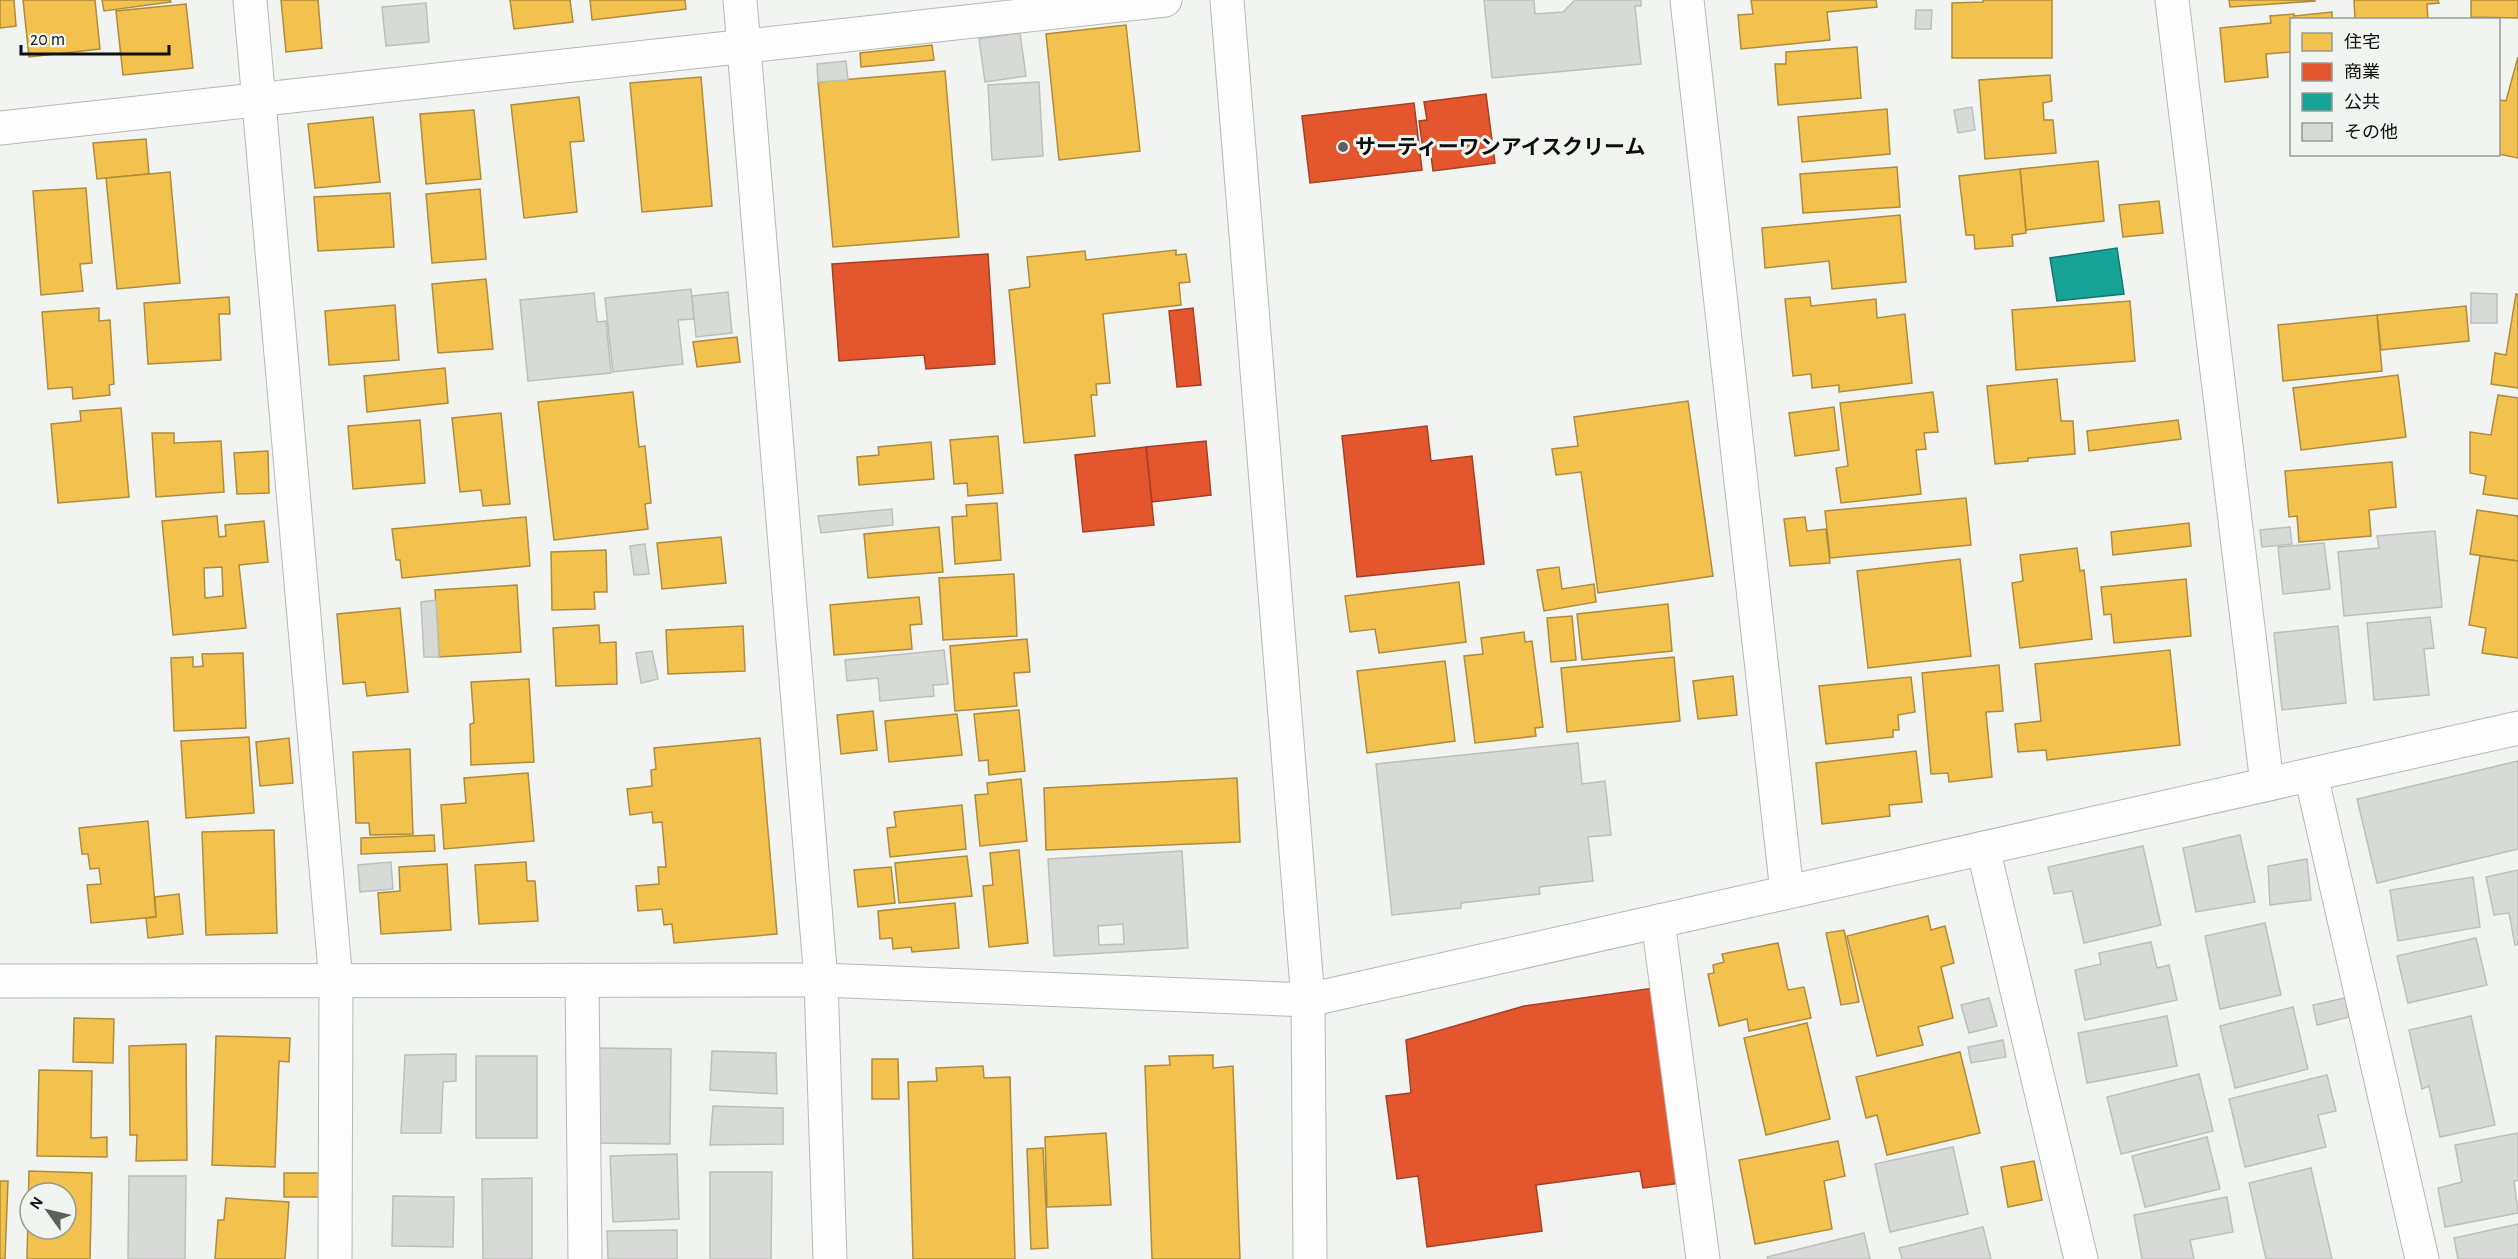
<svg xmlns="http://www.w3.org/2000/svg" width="2518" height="1259" font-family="'Alegreya Sans','Noto Sans JP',sans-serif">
<rect width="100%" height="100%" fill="#f2f4f2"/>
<g fill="#f2c14e" stroke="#ae8c3b" stroke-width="1.5" fill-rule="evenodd">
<polygon points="0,0 14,0 16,26 0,28"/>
<polygon points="23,0 95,0 100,49 29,57"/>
<polygon points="102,0 170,0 171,2 104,11"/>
<polygon points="281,0 318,0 322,48 286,52"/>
<polygon points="510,0 570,0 573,22 514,29"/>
<polygon points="590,0 685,0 686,9 592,20"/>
<polygon points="1751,0 1876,0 1877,7 1827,12 1830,40 1741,49 1738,15 1753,14"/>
<polygon points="1983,0 2052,0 2052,58 1952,58 1952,3 1983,2"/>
<polygon points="2229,0 2314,0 2315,1 2230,7"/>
<polygon points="2354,0 2438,0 2439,3 2427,4 2428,20 2355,20"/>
<polygon points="2471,0 2518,0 2518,18 2471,17"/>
<polygon points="186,4 193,68 123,75 116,11"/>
<polygon points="2332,12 2332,20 2292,20 2292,52 2266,54 2268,77 2225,82 2220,28 2271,23 2270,16 2294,14 2294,16"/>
<polygon points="1126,25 1140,151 1059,160 1046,34"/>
<polygon points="932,45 934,60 861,67 860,53"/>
<polygon points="1857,47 1861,98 1778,105 1775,64 1786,64 1786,52"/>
<polygon points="2518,57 2518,158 2498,154 2498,105 2500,100 2506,101"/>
<polygon points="945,71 959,237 833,247 818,82"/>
<polygon points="2050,75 2052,101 2043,103 2044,120 2053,120 2056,153 1985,159 1979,80"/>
<polygon points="701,77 712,206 642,212 630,83"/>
<polygon points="579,97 584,141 570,142 577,212 524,218 511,105"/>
<polygon points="1887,109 1890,154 1802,162 1798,117"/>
<polygon points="474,110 481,179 426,184 420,114"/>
<polygon points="373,117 380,182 315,188 308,124"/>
<polygon points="146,139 149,174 97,179 93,143"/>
<polygon points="2098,161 2104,221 2026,230 2020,169"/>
<polygon points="1897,167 1900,207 1803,213 1800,174"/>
<polygon points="2020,169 2026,233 2012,235 2013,246 1975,249 1974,235 1966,235 1959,176"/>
<polygon points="170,172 180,283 117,289 106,178"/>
<polygon points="86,188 92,263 80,264 83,291 41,295 33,191"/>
<polygon points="480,189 486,259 432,263 426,194"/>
<polygon points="390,193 394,247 318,251 314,197"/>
<polygon points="2159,201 2163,233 2123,237 2119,205"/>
<polygon points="1900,215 1906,282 1832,289 1829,261 1765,268 1762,228"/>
<polygon points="1176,250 1176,255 1186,254 1190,282 1179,283 1181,305 1103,314 1110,383 1096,384 1097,395 1091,395 1095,436 1024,443 1009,290 1030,287 1027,257 1085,251 1086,260"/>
<polygon points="486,279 493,349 438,353 432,284"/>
<polygon points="2516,294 2518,295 2518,388 2491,384 2495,353 2506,355"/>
<polygon points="229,297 230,314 219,314 221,360 148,364 144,303"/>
<polygon points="1810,297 1811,306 1876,299 1877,318 1905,314 1912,383 1839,392 1839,385 1812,388 1811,374 1793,376 1785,299"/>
<polygon points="2130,301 2135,361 2016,370 2012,310"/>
<polygon points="395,305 399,360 329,365 325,311"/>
<polygon points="2466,306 2469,341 2381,350 2377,315"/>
<polygon points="99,308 99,321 110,320 114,384 109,385 110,395 73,399 72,387 48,389 42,312"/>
<polygon points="2377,315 2382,371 2283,381 2278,325"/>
<polygon points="737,337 740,362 697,367 693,342"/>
<polygon points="445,368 448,403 367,412 364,376"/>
<polygon points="2398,375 2406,437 2301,450 2293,388"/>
<polygon points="2057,379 2061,421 2073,421 2075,454 2028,458 2028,461 1995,464 1987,386"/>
<polygon points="633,392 639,447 645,446 651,503 645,504 648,529 554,540 538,402"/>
<polygon points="1933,392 1938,432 1924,433 1926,449 1916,450 1921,494 1841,503 1836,468 1848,466 1840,403"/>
<polygon points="2498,395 2518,398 2518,499 2483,494 2486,476 2470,473 2470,432 2491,435"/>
<polygon points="1688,401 1713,576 1598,593 1581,472 1556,475 1552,449 1578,446 1574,417"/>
<polygon points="1834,407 1839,450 1795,456 1789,413"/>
<polygon points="121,408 129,497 58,503 51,424 81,421 80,411"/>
<polygon points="501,413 510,504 483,506 481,490 460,492 452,418"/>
<polygon points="420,420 425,483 353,489 348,426"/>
<polygon points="2178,420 2181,439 2089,451 2087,431"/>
<polygon points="152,433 174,433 174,443 221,441 224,492 156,497"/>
<polygon points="998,436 1003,493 968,496 967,483 954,484 950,440"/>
<polygon points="931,442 934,479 859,485 857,457 879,455 878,447"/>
<polygon points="268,451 269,493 237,494 234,453"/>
<polygon points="2392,462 2396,507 2369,510 2371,536 2299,542 2297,516 2289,517 2285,471"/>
<polygon points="1966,498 1971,545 1830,558 1825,511"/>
<polygon points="997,503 1001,560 955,564 952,517 967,516 966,505"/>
<polygon points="2477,510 2518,516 2518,561 2470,554"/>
<path d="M217,516L219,537L226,536L225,525L264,521L268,562L239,565L246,628L173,635L162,521ZM222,567L223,596L205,598L204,568Z"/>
<polygon points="526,517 530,566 402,578 400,560 396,560 392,529"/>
<polygon points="1805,517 1807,531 1826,529 1830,563 1790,566 1784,519"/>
<polygon points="2189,523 2191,546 2113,555 2111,532"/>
<polygon points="939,527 943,572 868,578 864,534"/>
<polygon points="721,537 726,583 662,589 657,543"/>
<polygon points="2077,548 2080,571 2084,570 2092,639 2020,648 2012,583 2023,581 2020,555"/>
<polygon points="606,550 607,592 594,592 595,609 552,610 551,552"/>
<polygon points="2480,556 2518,561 2518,658 2482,653 2486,628 2469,625"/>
<polygon points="1960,559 1971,656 1868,668 1857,571"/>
<polygon points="1559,567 1562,589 1594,584 1596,602 1544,611 1537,570"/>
<polygon points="1014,574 1017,636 943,640 939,578"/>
<polygon points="2186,579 2191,636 2114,643 2111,614 2104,615 2101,587"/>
<polygon points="1459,582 1466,642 1379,653 1375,629 1350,632 1345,596"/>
<polygon points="517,585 521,652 439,657 435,590"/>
<polygon points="919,597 922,624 910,625 912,649 834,655 830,605"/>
<polygon points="1668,604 1672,651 1582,660 1577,614"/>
<polygon points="400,608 408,692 367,696 365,682 343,684 337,614"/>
<polygon points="1572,616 1576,660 1551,662 1547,618"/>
<polygon points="599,625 600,643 616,642 617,684 556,686 553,628"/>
<polygon points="743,626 745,671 668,674 666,630"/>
<polygon points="1524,632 1525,642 1532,641 1543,727 1535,728 1536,736 1475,743 1464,656 1483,654 1481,638"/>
<polygon points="1027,639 1030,672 1014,673 1017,706 955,711 950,646"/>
<polygon points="2170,650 2180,745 2047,760 2046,750 2018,752 2015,724 2041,721 2035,664"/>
<polygon points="243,653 246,728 174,731 171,658 193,657 193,667 203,666 202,654"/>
<polygon points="1674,657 1680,721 1567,732 1561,668"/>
<polygon points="1445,661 1455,741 1367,753 1357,671"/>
<polygon points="1999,665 2003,711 1986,712 1992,777 1949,782 1948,773 1931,774 1922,673"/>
<polygon points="1733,676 1737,715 1698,719 1693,681"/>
<polygon points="1911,677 1915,712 1898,715 1899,730 1893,730 1893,737 1826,744 1819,686"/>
<polygon points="529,679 534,762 471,765 470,724 474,723 471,682"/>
<polygon points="1019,710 1025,771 989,775 988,760 979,761 974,714"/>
<polygon points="873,711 877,750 841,754 837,715"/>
<polygon points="957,714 962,755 889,762 885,721"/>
<polygon points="249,737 254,813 186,818 181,741"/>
<polygon points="289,738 293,783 260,786 256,742"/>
<polygon points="760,738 777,934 674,943 672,924 664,925 662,909 638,911 636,886 659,884 658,867 666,867 662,822 653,823 652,812 630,815 627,789 652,786 651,770 656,769 654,748"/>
<polygon points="410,749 413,834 370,835 369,823 356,823 353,752"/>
<polygon points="1916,751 1922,802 1889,805 1890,816 1822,824 1816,763"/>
<polygon points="528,773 534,841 444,849 441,805 466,803 464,778"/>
<polygon points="1237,778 1240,842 1046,850 1044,788"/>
<polygon points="1021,779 1027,841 980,846 975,795 988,794 987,783"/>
<polygon points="962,805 966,849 890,857 887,828 896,827 894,812"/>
<polygon points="148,821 156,917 91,923 87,885 101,884 99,868 90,869 88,854 82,854 79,828"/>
<polygon points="274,830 277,933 206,935 202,832"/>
<polygon points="434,835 435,851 361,854 361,838"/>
<polygon points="1019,850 1028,943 989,947 983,886 993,885 990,853"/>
<polygon points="967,856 972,896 899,903 895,863"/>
<polygon points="526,862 527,881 535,881 538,921 479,924 475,865"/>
<polygon points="447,864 451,930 381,934 378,893 400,891 399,867"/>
<polygon points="891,867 895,903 858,907 854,870"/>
<polygon points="179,894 183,934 148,938 146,918 156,917 155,897"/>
<polygon points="955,903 959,948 912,952 911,947 893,949 892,938 880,939 878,911"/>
<polygon points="1928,916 1931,930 1945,926 1954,963 1941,967 1953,1018 1918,1027 1923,1045 1877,1056 1847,936"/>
<polygon points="1844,930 1859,1002 1841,1005 1826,933"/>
<polygon points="1778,943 1788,990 1804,987 1811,1018 1749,1031 1747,1019 1719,1026 1708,974 1714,973 1713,965 1724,962 1722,954"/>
<polygon points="74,1018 114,1019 113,1063 73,1062"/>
<polygon points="1807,1023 1830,1119 1766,1135 1744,1038"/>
<polygon points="216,1036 290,1038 289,1062 279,1061 275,1167 212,1165"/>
<polygon points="186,1044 187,1160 136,1161 137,1135 130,1135 129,1046"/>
<polygon points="1960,1052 1980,1133 1887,1155 1877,1115 1866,1118 1856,1077"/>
<polygon points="1213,1055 1213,1068 1233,1066 1240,1259 1152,1259 1145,1066 1170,1065 1169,1056"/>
<polygon points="872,1059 898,1059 899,1099 872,1099"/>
<polygon points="983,1066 984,1078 1010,1077 1015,1259 913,1259 908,1082 937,1081 936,1068"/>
<polygon points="39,1070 92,1071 91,1138 107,1137 107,1157 37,1156"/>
<polygon points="1106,1133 1111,1205 1047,1207 1045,1137"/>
<polygon points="1838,1141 1845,1176 1824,1181 1832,1229 1755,1244 1739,1160"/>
<polygon points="1043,1148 1048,1248 1031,1249 1027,1149"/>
<polygon points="2034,1161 2042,1200 2008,1207 2001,1167"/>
<path d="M29,1171L92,1173L90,1259H27ZM30,1193H66V1229H30Z"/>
<rect x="284" y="1173" width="37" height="24"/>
<polygon points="0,1181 8,1181 5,1259 0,1259"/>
<polygon points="226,1198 289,1202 285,1259 215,1259 218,1220 224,1220"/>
</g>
<g fill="#e4572e" stroke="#a44124" stroke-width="1.5">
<polygon points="1486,94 1495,163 1433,171 1430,148 1423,149 1419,121 1427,120 1424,102"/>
<polygon points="1414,103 1422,170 1310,183 1302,116"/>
<polygon points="988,254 995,364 926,369 924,355 839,361 832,264"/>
<polygon points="1193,308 1201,385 1177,387 1169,311"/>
<polygon points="1427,426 1431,461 1472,456 1484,564 1357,577 1342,436"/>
<polygon points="1206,441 1211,495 1152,502 1146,447"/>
<polygon points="1146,447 1154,525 1083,532 1075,455"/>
<polygon points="1654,988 1681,1183 1643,1188 1640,1171 1536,1185 1542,1231 1427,1247 1418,1176 1397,1179 1386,1096 1411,1093 1406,1040 1524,1006"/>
</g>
<polygon fill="#17a398" stroke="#14776f" stroke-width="1.5" points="2117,248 2124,294 2057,301 2050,258"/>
<g fill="#d8dad8" stroke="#bdbfbd" stroke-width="1.5" fill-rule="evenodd">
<polygon points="1484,0 1534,0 1535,14 1563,12 1575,0 1641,0 1641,6 1635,6 1641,64 1492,78"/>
<polygon points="426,3 429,42 386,46 382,7"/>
<polygon points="1916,10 1932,10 1931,29 1915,29"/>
<polygon points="1020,33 1026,76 985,82 979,39"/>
<polygon points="846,61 848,80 818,82 817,64"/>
<polygon points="1039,82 1043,156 992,160 988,85"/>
<polygon points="1972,107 1975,130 1958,133 1954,110"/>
<polygon points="691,289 694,319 678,320 683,364 613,372 605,298"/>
<polygon points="728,292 732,333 696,337 692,296"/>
<polygon points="594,293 597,322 606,321 611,373 528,381 520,300"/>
<polygon points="2471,293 2497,294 2497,323 2471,323"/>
<polygon points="892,509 893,525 821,533 818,516"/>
<polygon points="2290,527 2292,544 2262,547 2260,530"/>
<polygon points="2435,531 2442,607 2344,616 2338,552 2379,548 2377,536"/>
<polygon points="2324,543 2330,589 2283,594 2278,547"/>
<polygon points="645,544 649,574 634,575 630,546"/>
<polygon points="436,600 439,657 424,657 421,602"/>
<polygon points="2430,617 2434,648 2424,649 2429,695 2374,700 2367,623"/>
<polygon points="2338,626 2346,703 2282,710 2274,633"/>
<polygon points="944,650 948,684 933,685 934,696 880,701 878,678 847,681 845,660"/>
<polygon points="652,651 658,679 641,683 636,653"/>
<polygon points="1578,743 1582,784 1605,781 1611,835 1588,837 1593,881 1539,887 1540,894 1461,903 1461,908 1392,915 1376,764"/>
<polygon points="2518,761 2518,849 2377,883 2357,799"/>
<polygon points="2240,835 2255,902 2196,912 2183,848"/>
<polygon points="2143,846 2161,925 2084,943 2072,891 2054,894 2048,867"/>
<path d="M1182,851L1188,948L1054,956L1048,859ZM1123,924L1124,944L1099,945L1098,926Z"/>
<polygon points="2307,859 2311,900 2270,905 2268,866"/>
<polygon points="391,862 393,889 360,892 358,865"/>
<polygon points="2518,870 2518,945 2515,945 2509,913 2494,915 2486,877"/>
<polygon points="2473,877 2480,927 2398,941 2390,890"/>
<polygon points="2265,923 2281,995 2220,1009 2205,936"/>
<polygon points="2476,938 2487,985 2408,1003 2397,956"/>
<polygon points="2151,942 2157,968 2169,965 2177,1000 2085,1020 2075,970 2101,964 2099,953"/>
<polygon points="1989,998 1997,1026 1969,1033 1961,1005"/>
<polygon points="2345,998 2349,1017 2317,1025 2313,1005"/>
<polygon points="2293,1007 2308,1069 2235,1088 2220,1026"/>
<polygon points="2167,1016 2177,1066 2087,1083 2078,1033"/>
<polygon points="2471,1016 2495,1125 2440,1137 2429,1086 2422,1089 2409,1030"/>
<polygon points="2003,1040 2006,1057 1971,1063 1968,1047"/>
<polygon points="594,1048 671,1049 670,1144 593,1143"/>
<polygon points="712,1051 776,1053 777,1094 710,1090"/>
<polygon points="456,1054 456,1081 443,1082 441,1133 401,1133 405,1055"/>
<rect x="476" y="1056" width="61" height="82"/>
<polygon points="2199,1074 2213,1131 2121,1154 2107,1097"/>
<polygon points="2327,1075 2336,1111 2318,1115 2326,1147 2245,1167 2229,1099"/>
<polygon points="713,1106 783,1108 783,1144 710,1145"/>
<polygon points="2518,1133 2518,1180 2514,1181 2518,1213 2445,1227 2438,1188 2462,1182 2455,1145"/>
<polygon points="2207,1137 2220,1189 2145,1207 2132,1156"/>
<polygon points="1953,1147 1968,1214 1890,1232 1875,1164"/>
<polygon points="677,1154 679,1219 613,1222 610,1156"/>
<polygon points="2311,1168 2332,1259 2266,1259 2249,1183"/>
<polygon points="710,1172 772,1172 771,1259 710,1259"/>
<polygon points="129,1176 186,1176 185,1259 128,1259"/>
<polygon points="532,1178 532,1259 483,1259 482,1179"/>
<polygon points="393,1196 454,1197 453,1247 392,1246"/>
<polygon points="2227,1197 2233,1232 2190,1240 2194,1259 2142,1259 2134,1215"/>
<polygon points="2518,1224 2518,1259 2458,1259 2454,1238"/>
<polygon points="1983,1227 1991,1259 1902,1259 1899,1248"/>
<polygon points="677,1230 677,1259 608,1259 607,1231"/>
<polygon points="1864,1233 1870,1259 1768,1259 1767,1257"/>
</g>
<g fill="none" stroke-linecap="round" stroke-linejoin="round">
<g stroke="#b6b8b7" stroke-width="35">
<g id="minor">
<polyline points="250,0 336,982 335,1259"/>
<polyline points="740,0 821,980 830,1259"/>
<polyline points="1227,0 1308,1000 1310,1259"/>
<polyline points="1687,0 1787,892"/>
<polyline points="2172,0 2267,784"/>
<polyline points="0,128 1165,0"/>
<polyline points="2311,775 2422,1259"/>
<polyline points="1983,848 2081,1259"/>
<polyline points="1658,921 1703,1259"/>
<polyline points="0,981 821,980 1308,1000 2518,728"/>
<polyline points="582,981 585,1259"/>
</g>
</g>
<use href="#minor" stroke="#fdfdfd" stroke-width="33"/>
</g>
<circle fill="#5e5f5e" stroke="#f1f5f1" stroke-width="2" cx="1343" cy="147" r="6"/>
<g text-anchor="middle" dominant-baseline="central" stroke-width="6" stroke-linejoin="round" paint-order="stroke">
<g font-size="21" font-weight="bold" fill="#0e0f0e" stroke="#f1f5f1" text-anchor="start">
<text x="1355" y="147">サーティーワンアイスクリーム</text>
</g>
</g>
<rect x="2290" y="18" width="210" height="138" fill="#f1f5f1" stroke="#969996" stroke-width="1.5"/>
<rect x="2302" y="33" width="30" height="18" fill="#f2c14e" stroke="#969996" stroke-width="1.5"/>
<text x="2344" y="48" font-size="18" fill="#0e0f0e">住宅</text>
<rect x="2302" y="63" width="30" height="18" fill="#e4572e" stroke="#969996" stroke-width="1.5"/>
<text x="2344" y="78" font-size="18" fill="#0e0f0e">商業</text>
<rect x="2302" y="93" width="30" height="18" fill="#17a398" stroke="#969996" stroke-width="1.5"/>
<text x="2344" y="108" font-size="18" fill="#0e0f0e">公共</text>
<rect x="2302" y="123" width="30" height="18" fill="#d8dad8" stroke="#969996" stroke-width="1.5"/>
<text x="2344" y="138" font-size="18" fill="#0e0f0e">その他</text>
<g transform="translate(48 1211) rotate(304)"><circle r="28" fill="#f1f5f1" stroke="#969996" stroke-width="1.5"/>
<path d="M0-4.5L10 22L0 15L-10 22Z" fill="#5e5f5e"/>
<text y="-9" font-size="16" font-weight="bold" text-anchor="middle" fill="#0e0f0e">N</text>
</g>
<path d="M21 45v9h148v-9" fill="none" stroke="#0e0f0e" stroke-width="3"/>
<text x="30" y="45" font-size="18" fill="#0e0f0e" stroke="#f1f5f1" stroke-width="4.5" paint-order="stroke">20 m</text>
</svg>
